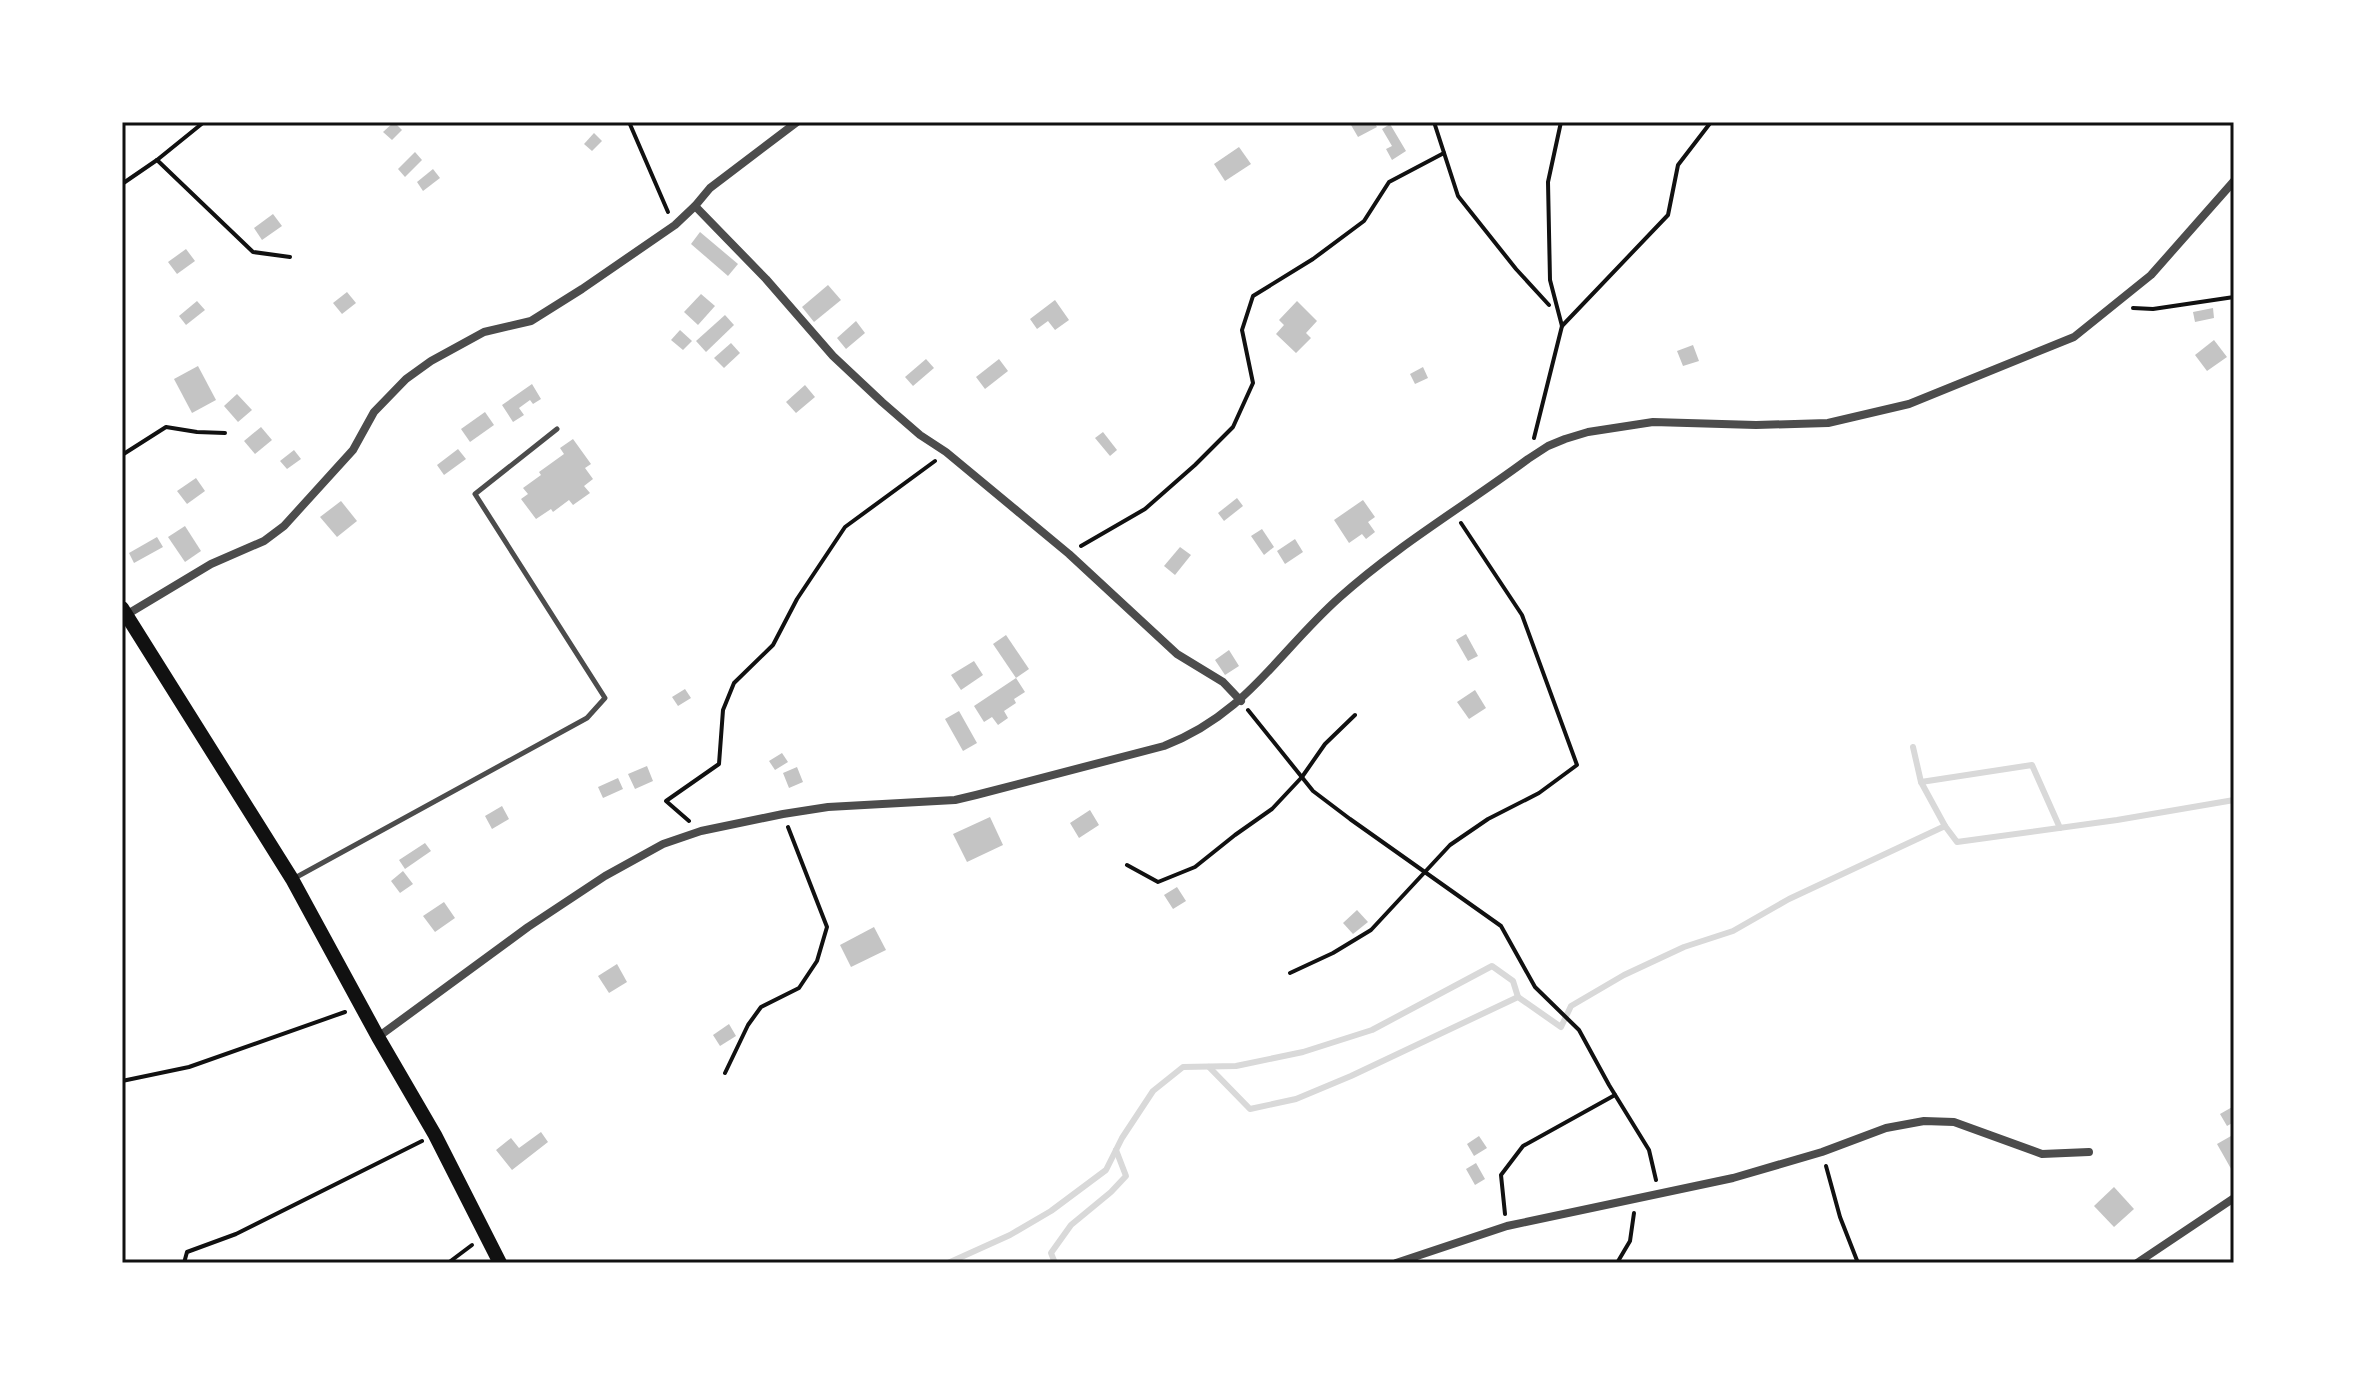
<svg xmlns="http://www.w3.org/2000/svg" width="2356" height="1385" font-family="Helvetica,sans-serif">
<rect width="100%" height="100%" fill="#fff"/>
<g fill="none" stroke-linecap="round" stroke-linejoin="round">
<g stroke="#d9d9d9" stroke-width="6">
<polyline points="1913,747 1921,782 1945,826"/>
<polyline points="1921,782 2032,765 2060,828"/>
<polyline points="1209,1067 1250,1109 1296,1099 1351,1076 1518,997 1561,1027 1571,1006 1624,975 1684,947 1733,931 1789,899 1945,826 1957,842 2117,820 2234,800"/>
<polyline points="948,1263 1010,1235 1051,1211 1106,1170 1122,1138 1153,1091 1183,1067 1236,1066 1303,1052 1372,1030 1492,966 1513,981 1518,997"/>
<polyline points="1055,1263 1051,1253 1071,1225 1111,1192 1126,1176 1116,1150"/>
</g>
</g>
<g fill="#c4c4c4">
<polygon points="394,122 402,130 392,140 383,132"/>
<polygon points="1355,122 1374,122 1377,127 1358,137 1351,125"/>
<polygon points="1390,124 1406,151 1392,160 1386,149 1392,146 1382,129"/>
<polygon points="594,133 602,141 592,151 584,144"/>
<polygon points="1239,147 1251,164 1225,181 1214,164"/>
<polygon points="415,152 422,160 405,177 398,169"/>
<polygon points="433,169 440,178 423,191 417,182"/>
<polygon points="273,214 282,226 262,240 254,228"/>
<polygon points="700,232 738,264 728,276 691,244"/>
<polygon points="186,249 195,261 177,274 168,262"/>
<polygon points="828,285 841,300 814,322 802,307"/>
<polygon points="347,292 356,303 342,314 333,303"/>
<polygon points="701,294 715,306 698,325 684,312"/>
<polygon points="1055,300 1069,320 1055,330 1048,321 1037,329 1030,319"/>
<polygon points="197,301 205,310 186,325 179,316"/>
<polygon points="1297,301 1317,321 1306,333 1311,338 1296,353 1276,334 1284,325 1279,320"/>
<polygon points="2213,308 2214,318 2195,322 2193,312"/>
<polygon points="725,315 734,325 706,352 696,341"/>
<polygon points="856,321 865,333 846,349 837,338"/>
<polygon points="680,330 692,341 683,350 671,340"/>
<polygon points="2214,340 2227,357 2207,371 2195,355"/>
<polygon points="731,343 740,353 724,368 714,358"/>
<polygon points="1693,345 1699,361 1683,366 1677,351"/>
<polygon points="926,359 934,368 913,386 905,377"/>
<polygon points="999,359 1008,371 985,389 976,377"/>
<polygon points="198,366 216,400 192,413 174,379"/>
<polygon points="1423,367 1428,378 1415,384 1410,374"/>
<polygon points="532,384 541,399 533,404 530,400 519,408 524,415 513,422 502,405"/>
<polygon points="805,385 815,397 796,413 786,402"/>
<polygon points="237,394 252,410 238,422 224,406"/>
<polygon points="485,412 494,425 470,442 461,429"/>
<polygon points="261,427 272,440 255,454 244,441"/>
<polygon points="1103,432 1117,450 1110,456 1095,438"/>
<polygon points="573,439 591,464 585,468 593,479 584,486 590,493 573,505 569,500 553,512 551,509 536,519 521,499 528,494 523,488 541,475 539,472 564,454 560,448"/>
<polygon points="458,449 466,459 444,475 437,465"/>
<polygon points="294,450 301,459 287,469 280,461"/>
<polygon points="196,478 205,491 187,504 177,491"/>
<polygon points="1237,498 1243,506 1224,521 1218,513"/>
<polygon points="1363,500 1375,517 1368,522 1375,532 1366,539 1362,534 1349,543 1334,520"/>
<polygon points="341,501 357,521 337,537 320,517"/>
<polygon points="185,526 201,551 185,562 168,537"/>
<polygon points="1262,529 1274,547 1264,555 1251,536"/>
<polygon points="157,537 163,547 134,563 129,553"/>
<polygon points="1295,539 1303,552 1285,564 1277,551"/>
<polygon points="1180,547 1191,555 1175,575 1164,566"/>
<polygon points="1466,634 1478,656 1468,661 1456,640"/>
<polygon points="1006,635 1029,669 1016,678 993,644"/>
<polygon points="1229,650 1239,666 1225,675 1215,660"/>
<polygon points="974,661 983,675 961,690 951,675"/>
<polygon points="1016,678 1025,692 1014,699 1016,703 1004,711 1008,718 998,725 992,717 984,722 974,706"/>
<polygon points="685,689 691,698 678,706 672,697"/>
<polygon points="1475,690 1486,708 1469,719 1457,702"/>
<polygon points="959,711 977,743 963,751 945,719"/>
<polygon points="782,753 788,762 775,770 769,761"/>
<polygon points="647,766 653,781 635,789 628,774"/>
<polygon points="797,767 803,782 789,788 783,773"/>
<polygon points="618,778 623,789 603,798 598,787"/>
<polygon points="502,806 509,819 492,829 485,816"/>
<polygon points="1090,810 1099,825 1079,838 1070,823"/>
<polygon points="990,817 1003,845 967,862 953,834"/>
<polygon points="425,843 431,851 405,869 399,860"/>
<polygon points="403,871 413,884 400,893 391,881"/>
<polygon points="1177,887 1186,901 1173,909 1164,895"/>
<polygon points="444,902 455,918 435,932 423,916"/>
<polygon points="1357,910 1368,922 1353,934 1343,923"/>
<polygon points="874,927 886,950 851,967 840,945"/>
<polygon points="617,964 627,982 609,993 598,976"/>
<polygon points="729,1024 736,1036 720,1046 713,1035"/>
<polygon points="2234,1106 2234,1122 2227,1126 2220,1114"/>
<polygon points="541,1132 548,1142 512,1170 496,1150 511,1138 519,1148"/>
<polygon points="1479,1136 1487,1148 1474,1156 1467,1144"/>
<polygon points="2231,1136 2234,1141 2234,1174 2217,1144"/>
<polygon points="1476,1163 1485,1179 1475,1185 1466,1169"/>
<polygon points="2114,1187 2134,1209 2114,1227 2094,1206"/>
</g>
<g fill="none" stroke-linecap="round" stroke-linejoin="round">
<g stroke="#111" stroke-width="4">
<polyline points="629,122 668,212"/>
<polyline points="1434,122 1458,196 1516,269 1549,305"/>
<polyline points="157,160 253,252 290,257"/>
<polyline points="122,184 157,160 204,122"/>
<polyline points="2133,308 2153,309 2234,297"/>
<polyline points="1562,326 1668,215 1678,165 1711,122"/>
<polyline points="1534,438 1562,326 1550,280 1548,182 1561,122"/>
<polyline points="122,455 166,427 197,432 225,433"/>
<polyline points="1081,546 1145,509 1195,465 1233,427 1253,383 1242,330 1253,296 1313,259 1364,221 1389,182 1444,153"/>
<polyline points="1248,710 1313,791 1350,819 1501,926 1535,987 1579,1030 1609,1085 1649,1150 1656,1180"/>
<polyline points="689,821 666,801 719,764 723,710 734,683 773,645 797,599 845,527 935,461"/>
<polyline points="1127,865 1158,882 1195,867 1235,835 1272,809 1302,777 1325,744 1355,715"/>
<polyline points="1290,973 1333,953 1371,930 1450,845 1488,819 1539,793 1577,765 1522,615 1461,523"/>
<polyline points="725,1073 748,1025 761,1007 799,988 817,961 827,927 788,827"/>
<polyline points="122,1081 189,1067 345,1012"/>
<polyline points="1826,1166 1840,1217 1858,1263"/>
<polyline points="1505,1214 1501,1175 1523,1146 1615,1095"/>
<polyline points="184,1263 187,1252 236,1234 422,1141"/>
<polyline points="448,1263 472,1245"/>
<polyline points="1617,1263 1630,1241 1634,1213"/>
</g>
<polyline stroke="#4c4c4c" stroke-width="5" points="293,879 587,718 605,698 475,494 557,429"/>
<g stroke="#4c4c4c" stroke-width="8">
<polyline points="695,206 766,279 833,356 882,402 920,435 946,452 1069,554 1177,654 1223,682 1241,701"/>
<polyline points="126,615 211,564 264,541 284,526 353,450 374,412 406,379 431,361 484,332 531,321 582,289 675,225 695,206 710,188 797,122"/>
<path d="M378,1037L528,927L605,876L663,844L701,831L783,814L828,807L955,800L976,795L1164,746C1247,714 1278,652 1340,597C1398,545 1466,505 1528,459L1548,446L1565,439L1588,432L1653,422L1756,425L1828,423L1909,404L2074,337L2151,275L2234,181"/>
<polyline points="1396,1263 1507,1226 1733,1178 1822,1152 1886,1128 1924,1121 1954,1122 2042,1154 2089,1152"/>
<polyline points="2137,1263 2234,1198"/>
</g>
<polyline stroke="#111" stroke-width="14" points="122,608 292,879 378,1037 435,1135 500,1263"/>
</g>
<rect width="2356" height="1385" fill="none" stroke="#ffffff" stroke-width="248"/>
<rect x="124" y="124" width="2108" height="1137" fill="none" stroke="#111" stroke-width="3"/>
</svg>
